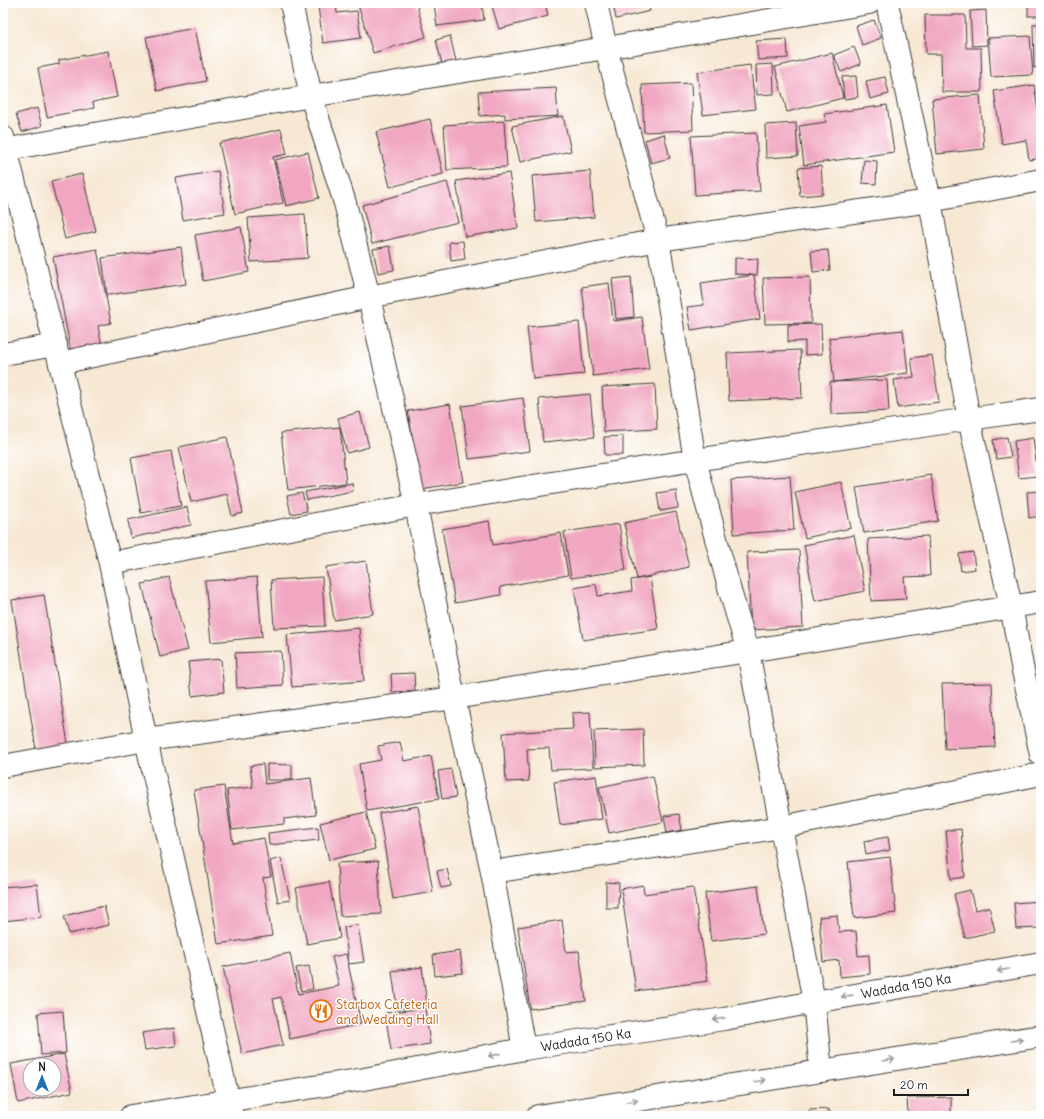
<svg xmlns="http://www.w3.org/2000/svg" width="1044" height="1119" font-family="Delius,sans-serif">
<rect width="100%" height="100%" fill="#fff"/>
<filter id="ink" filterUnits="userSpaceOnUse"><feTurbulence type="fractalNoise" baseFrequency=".025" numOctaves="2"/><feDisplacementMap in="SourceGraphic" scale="8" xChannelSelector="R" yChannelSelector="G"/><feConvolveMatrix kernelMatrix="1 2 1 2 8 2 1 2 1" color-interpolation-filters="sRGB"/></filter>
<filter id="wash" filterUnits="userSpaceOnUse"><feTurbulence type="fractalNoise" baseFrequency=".012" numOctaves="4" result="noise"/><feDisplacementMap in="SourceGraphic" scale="16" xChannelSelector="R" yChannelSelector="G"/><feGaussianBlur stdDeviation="0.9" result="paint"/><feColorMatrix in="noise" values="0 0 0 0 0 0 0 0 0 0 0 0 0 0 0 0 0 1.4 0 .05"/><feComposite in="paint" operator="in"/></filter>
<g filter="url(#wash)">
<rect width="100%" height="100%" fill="#f7e8d4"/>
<g id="blocks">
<g fill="#f1a7c1" fill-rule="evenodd">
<polygon points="310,3 321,3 321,4 310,6"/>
<polygon points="365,3 416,3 426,37 373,53 358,5"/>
<polygon points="434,3 482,3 484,20 437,26"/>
<polygon points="491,3 545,3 548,16 499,29"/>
<polygon points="613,3 648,3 650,11 616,19"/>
<rect x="1028" y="3" width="13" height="13"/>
<polygon points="336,4 337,13 357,11 361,38 323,43 318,6"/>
<polygon points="986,10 987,45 972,46 970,11"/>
<polygon points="925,15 965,15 966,48 981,48 982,92 942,92 941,54 926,54"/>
<polygon points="874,20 881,38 862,45 856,26"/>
<polygon points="1033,24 1041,24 1041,67 1034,68"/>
<polygon points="195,28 206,81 157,91 146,37"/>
<polygon points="450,36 456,61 442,64 436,40"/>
<polygon points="1030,36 1033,75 991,77 988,38"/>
<polygon points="787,39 788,58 758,60 756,41"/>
<polygon points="854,47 861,64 841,72 834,55"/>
<polygon points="108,51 117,97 93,102 94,108 47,117 38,68 59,64 59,60"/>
<polygon points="832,53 843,98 787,112 775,67"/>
<polygon points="773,64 774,94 757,95 756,65"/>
<polygon points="750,65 756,109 703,115 697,72"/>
<polygon points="856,76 858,97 844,99 842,77"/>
<polygon points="885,77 889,94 870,99 866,81"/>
<polygon points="691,83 693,130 644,132 642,85"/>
<polygon points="1034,85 1041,130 1041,158 1029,160 1026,140 1002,144 994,91"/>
<polygon points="556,88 558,116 505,119 505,114 480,116 478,92"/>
<polygon points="980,95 984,149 937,154 932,99"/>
<polygon points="887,105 894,152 804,165 799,126 826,122 824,114"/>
<polygon points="37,108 42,126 22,132 16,114"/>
<polygon points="563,116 571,151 520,162 512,126"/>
<polygon points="430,119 443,174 390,187 376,132"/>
<polygon points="504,121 507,167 447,170 444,125"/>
<polygon points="796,123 798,156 766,158 765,125"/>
<polygon points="281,129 287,154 273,157 283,203 235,214 219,143"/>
<polygon points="756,133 760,191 695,195 691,136"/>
<polygon points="664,134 670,158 651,163 645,140"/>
<polygon points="308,152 319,198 286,206 275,160"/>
<polygon points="864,160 877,161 876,184 862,183"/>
<polygon points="821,166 823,194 800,196 798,168"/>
<polygon points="218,171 225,213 183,220 176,178"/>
<polygon points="590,171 594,217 536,222 532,176"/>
<polygon points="509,173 518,228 465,237 456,181"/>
<polygon points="82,174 96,231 65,239 51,181"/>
<polygon points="447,182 458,222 372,244 362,205"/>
<polygon points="305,214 308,258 251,262 248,218"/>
<polygon points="241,227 249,272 203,281 195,235"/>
<polygon points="463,241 465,259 451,261 449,242"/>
<polygon points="390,246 394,270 378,273 373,249"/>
<polygon points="181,247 186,284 107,295 102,258"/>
<polygon points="97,249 111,323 98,326 104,358 73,363 53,257"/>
<polygon points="828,250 830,270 813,272 811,251"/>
<polygon points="735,258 758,259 757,275 735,274"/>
<polygon points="754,275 760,319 691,330 687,307 704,305 701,283"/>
<polygon points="631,277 634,317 616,319 612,279"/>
<polygon points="810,277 811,323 765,324 763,278"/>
<polygon points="609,283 613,321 642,317 649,369 593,376 582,287"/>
<polygon points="579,322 584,374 533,379 527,327"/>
<polygon points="821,324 822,354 805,355 805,341 788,342 788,325"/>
<polygon points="903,330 908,373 834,382 829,338"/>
<polygon points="800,350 802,398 729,401 727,353"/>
<polygon points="932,355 939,402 898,408 894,380 914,377 911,358"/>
<polygon points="887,380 889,411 831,414 830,382"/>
<polygon points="655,384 657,429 604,432 602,387"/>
<polygon points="590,394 594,437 543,442 539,399"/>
<polygon points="523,398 530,451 469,459 462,406"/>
<polygon points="450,404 463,482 421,489 408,411"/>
<polygon points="360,412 369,447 347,453 338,418"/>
<polygon points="340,427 346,483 288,490 281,433"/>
<polygon points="623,436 623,455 605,455 604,437"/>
<polygon points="227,437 243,513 232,516 227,494 191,502 179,447"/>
<polygon points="1007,437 1011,457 996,459 993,440"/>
<polygon points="1033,438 1038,476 1019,478 1014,441"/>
<polygon points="171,451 181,506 141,513 131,458"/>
<polygon points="931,475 938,521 864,533 856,487"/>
<polygon points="790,476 794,530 734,534 731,480"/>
<polygon points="841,482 851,528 805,538 795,492"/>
<polygon points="352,483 353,491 307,500 305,492"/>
<polygon points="676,490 678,508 660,511 657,493"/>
<polygon points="1041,491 1041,516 1029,518 1027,492"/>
<polygon points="302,493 307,511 291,514 287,496"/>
<polygon points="187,507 191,525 131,538 128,520"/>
<polygon points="676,512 689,567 637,579 624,523"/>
<polygon points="489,521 493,545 561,533 568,575 500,587 501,595 455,603 442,529"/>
<polygon points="619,524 626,570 571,578 564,532"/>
<polygon points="854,535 865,591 815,601 804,545"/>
<polygon points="928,536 930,576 904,577 906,599 871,601 868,539"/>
<polygon points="799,550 803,627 751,630 747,552"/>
<polygon points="973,552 975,569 961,571 959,554"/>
<polygon points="366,561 373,614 334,620 326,567"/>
<polygon points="169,577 188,650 160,657 142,584"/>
<polygon points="257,577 262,637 211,642 205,581"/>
<polygon points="322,577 325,626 274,628 271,580"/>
<polygon points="650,577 658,629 583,640 574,588 596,584 598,596 632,591 631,580"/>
<polygon points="44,595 68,744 36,749 12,600"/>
<polygon points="359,628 364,681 292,687 287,635"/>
<polygon points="281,651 283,685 237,688 235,653"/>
<polygon points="221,659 224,692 192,696 188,662"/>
<polygon points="414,673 415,691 392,692 391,674"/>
<polygon points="992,683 995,747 945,749 942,684"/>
<polygon points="590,712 593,768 551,770 549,748 527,749 529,781 506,782 503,733 573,729 572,713"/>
<polygon points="643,729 644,765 595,767 594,731"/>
<polygon points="400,742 404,761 431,756 439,799 367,811 359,764 381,760 378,746"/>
<polygon points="263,764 265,784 311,778 316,815 284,819 284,824 232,830 227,790 253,787 250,766"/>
<polygon points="267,764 292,765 292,780 267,780"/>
<polygon points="451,769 456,797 442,799 438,771"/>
<polygon points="596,776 602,819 560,825 554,782"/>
<polygon points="653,776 663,822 609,833 599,787"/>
<polygon points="224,786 233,843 264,838 271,877 263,878 272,936 218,944 194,790"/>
<polygon points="418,806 433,892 393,899 379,813"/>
<polygon points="366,812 375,849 329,860 320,823"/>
<polygon points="679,814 682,830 667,833 664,816"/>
<polygon points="318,827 319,840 269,845 268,833"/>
<polygon points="961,829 965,877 951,879 946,831"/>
<polygon points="888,837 890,850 866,855 864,841"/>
<polygon points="890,857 896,913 854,918 848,862"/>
<polygon points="281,858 290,900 278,902 270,861"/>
<polygon points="378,861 381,914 340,916 337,863"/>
<polygon points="447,869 451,886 441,888 437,871"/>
<polygon points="329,882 340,938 307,944 296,888"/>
<polygon points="606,882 619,883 618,908 606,908"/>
<polygon points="37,884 41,917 3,921 3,887"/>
<polygon points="643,885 644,894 693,887 708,981 636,991 621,889"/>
<polygon points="758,886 764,934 711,941 705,893"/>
<polygon points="970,890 975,910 989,907 995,931 965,938 954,894"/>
<polygon points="1041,901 1041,928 1016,929 1014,903"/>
<polygon points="104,906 109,925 69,934 64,916"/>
<polygon points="837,915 839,932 856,931 858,956 869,955 870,974 840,977 839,960 823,962 819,917"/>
<polygon points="562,920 566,952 579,951 586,1001 530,1009 518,927"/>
<polygon points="358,925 364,962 349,964 344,927"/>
<polygon points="460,951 463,973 435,976 433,955"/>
<polygon points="290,953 298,994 339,986 332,957 346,954 361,1024 290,1039 281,997 273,999 283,1045 242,1054 223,967"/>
<polygon points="309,966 313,989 301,991 296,968"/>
<polygon points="422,967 427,1005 397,1009 392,971"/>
<polygon points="425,1008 430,1044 391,1050 385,1013"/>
<polygon points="63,1011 66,1053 41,1055 38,1013"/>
<polygon points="174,1028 176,1046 145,1050 142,1033"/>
<path d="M64,1054L72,1092L18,1103L11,1064ZM30,1065H54V1089H30Z"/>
<polygon points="951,1097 951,1113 908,1114 907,1098"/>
<polygon points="829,1109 829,1116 809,1116 809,1110"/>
</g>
</g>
</g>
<g filter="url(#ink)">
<use href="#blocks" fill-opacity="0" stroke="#3d3b38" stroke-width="1"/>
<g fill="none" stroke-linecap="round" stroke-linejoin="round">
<g stroke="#3d3b38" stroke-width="24">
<g id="minor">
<polyline points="291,3 311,96 345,203 369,297 416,505 454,698 492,872 524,1049"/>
<polyline points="596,3 606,48 658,240 695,460 730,591 748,651 814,1002 821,1071"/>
<polyline points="887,3 930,201 969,419 1011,606 1022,666 1041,755"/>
<polyline points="3,150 311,96 606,48 869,3"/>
<polyline points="3,354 56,345"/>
<polyline points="60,363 369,297 658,240 930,201 1041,180"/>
<polyline points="110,563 416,505 695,460 969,419 1041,409"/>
<polyline points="3,766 146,740 454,698 748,651 1041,602"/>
<polyline points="492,872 782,827 1041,774"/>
</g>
</g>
<g stroke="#3d3b38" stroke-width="24">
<g id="tertiary">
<polyline points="3,137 110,563 146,740 232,1116"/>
<polyline points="131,1116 364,1079 524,1049 724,1019 814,1002 1041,963"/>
<polyline points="538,1116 1041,1036"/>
</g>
</g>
<use href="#minor" stroke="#fff" stroke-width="22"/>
<use href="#tertiary" stroke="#fff" stroke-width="22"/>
</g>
<defs><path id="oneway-shaft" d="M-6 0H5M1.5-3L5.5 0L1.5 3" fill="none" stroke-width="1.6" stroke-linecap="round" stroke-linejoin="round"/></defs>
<g stroke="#999">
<use href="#oneway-shaft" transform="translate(1003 970) rotate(170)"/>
<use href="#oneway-shaft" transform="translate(847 996) rotate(170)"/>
<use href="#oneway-shaft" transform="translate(719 1019) rotate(171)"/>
<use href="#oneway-shaft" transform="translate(1017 1040) rotate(-9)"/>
<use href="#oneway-shaft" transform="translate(494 1055) rotate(169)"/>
<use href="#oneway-shaft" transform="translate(889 1060) rotate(-9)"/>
<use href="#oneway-shaft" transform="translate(760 1081) rotate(-9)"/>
<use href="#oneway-shaft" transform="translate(632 1101) rotate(-9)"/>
</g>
</g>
<defs>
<g id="restaurant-ring" transform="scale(1.15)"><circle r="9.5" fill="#fff" stroke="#e8710a" stroke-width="1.5"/><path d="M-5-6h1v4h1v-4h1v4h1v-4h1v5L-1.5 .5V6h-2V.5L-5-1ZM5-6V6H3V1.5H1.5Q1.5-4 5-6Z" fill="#e8710a"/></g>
</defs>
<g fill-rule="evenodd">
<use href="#restaurant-ring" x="321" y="1011"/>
</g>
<g text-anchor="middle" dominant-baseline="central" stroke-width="3" stroke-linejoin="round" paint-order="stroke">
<g font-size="13" fill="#1c1c1c" stroke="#fff">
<text transform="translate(906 986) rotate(-10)">Wadada 150 Ka</text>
<text transform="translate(586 1040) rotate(-9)">Wadada 150 Ka</text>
</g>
<g font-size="13" fill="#c56008" stroke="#fff" text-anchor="start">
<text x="336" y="1004">Starbox Cafeteria<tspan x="336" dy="15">and Wedding Hall</tspan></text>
</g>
</g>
<rect width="1044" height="1119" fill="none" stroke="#fff" stroke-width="16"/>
<g transform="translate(42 1077)"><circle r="19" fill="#ffffff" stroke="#a4a4a4"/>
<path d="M0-3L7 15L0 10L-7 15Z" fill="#1f6fb2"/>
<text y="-6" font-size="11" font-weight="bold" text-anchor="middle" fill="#1c1c1c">N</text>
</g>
<path d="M894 1089v6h74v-6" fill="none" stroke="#1c1c1c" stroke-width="2"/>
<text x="900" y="1089" font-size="12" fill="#1c1c1c" stroke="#ffffff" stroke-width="3" paint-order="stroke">20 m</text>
</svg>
